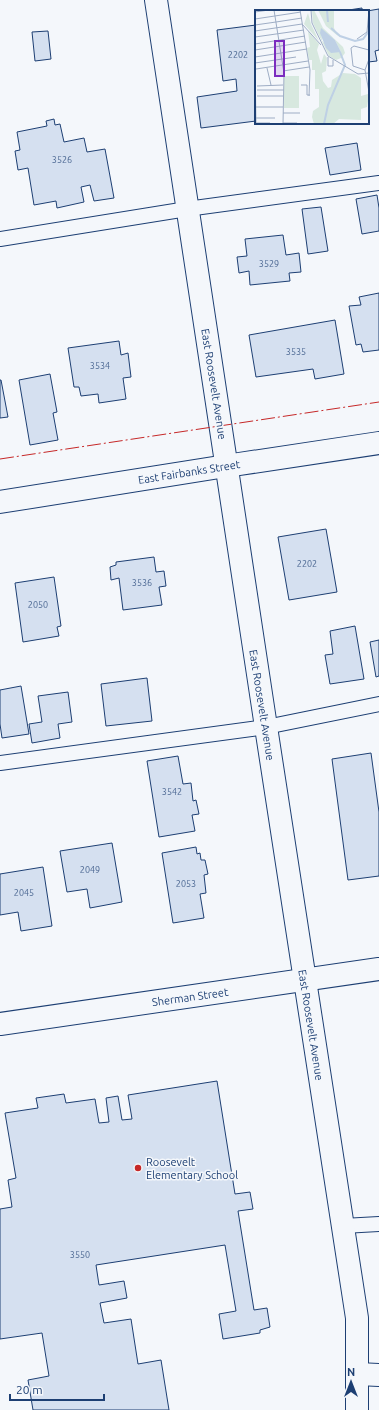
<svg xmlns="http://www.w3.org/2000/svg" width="379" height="1410" font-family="Ubuntu,sans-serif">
<rect width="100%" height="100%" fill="#f4f7fb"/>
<g fill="#d5e0f0" stroke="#1d3f73">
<polygon points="362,8 362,11 342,11"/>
<polygon points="379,9 379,50 375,51 377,61 368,62 368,11 367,11"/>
<polygon points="256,25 256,121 201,128 197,97 237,91 236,79 223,81 217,30"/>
<polygon points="48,31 51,59 35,61 32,32"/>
<polygon points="54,119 55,125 60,124 64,142 84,138 87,152 105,149 114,198 94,201 90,185 81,187 84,202 57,208 56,201 34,205 28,168 18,170 15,151 20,150 17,132 47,126 46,121"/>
<polygon points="357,143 361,170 330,175 325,148"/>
<polygon points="377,195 379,208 379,231 362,234 356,199"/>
<polygon points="321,207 328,251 308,254 302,209"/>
<polygon points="283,235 286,255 299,253 301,272 289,273 290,281 250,285 249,271 239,273 237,257 247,256 245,239"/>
<polygon points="379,293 379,350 363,352 361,344 356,345 349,306 361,305 359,297"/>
<polygon points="335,320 344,374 315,379 313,369 256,377 249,335"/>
<polygon points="119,341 121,355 128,353 131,377 123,378 126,399 99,403 98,394 81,396 79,387 74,387 68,348"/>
<polygon points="50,374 57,412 53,413 58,440 30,445 19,380"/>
<polygon points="0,380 1,380 8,417 0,418"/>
<polygon points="326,529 337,592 289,600 278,537"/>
<polygon points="154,557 156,572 164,571 166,586 159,587 162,605 123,610 119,578 111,580 110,567 116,565 116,562"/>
<polygon points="54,577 61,626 57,627 59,636 23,642 15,583"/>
<polygon points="355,626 364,679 330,684 325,655 333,654 330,631"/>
<polygon points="379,640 379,676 376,677 370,642"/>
<polygon points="147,678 152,721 106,726 101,684"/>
<polygon points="21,686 29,734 2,738 0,724 0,690"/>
<polygon points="68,692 72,722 58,724 60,738 32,743 29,724 42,722 38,696"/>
<polygon points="371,753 379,812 379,876 348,880 332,759"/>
<polygon points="178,756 183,784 191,783 193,801 196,800 199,814 192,815 195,831 159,837 147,761"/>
<polygon points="112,843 122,902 90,908 87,889 67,892 60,851"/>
<polygon points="196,847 197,854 200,853 201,860 205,860 208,874 204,875 206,893 200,894 204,918 173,923 162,853"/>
<polygon points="43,867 52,926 21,931 18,912 0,915 0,874"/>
<polygon points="217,1081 235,1194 250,1192 253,1209 238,1211 254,1310 267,1308 270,1327 260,1330 260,1333 223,1339 219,1314 236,1311 225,1245 96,1265 99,1285 124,1281 127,1298 100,1303 104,1323 131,1319 138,1364 161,1360 169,1410 33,1410 28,1380 49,1376 42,1333 0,1339 0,1209 12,1207 8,1180 16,1178 5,1113 38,1108 36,1098 64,1094 66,1103 95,1099 99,1123 109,1122 106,1098 118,1096 122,1120 132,1119 128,1095"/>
</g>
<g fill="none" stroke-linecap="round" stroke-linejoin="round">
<g stroke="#1d3f73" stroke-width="16">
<g id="lane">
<polyline points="0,239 187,209 379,183"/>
<polyline points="0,763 266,727 379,704"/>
<polyline points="343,1226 379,1224"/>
</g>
</g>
<g stroke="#1d3f73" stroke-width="24">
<g id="street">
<polyline points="226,466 379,443"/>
<polyline points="0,1024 379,969"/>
<polyline points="358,1374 379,1375"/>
</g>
</g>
<g stroke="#1d3f73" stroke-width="24">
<g id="secondary">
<polyline points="156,0 266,727 357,1318 357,1410"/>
<polyline points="0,502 226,466"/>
</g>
</g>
<use href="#lane" stroke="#f4f7fb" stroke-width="14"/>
<use href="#street" stroke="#f4f7fb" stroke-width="22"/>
<use href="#secondary" stroke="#f4f7fb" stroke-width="22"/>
<polyline stroke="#c62828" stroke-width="1" stroke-dasharray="14 3 2 3" stroke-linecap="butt" points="0,459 379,402"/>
</g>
<circle fill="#c62828" stroke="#f4f7fb" stroke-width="1.5" cx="138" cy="1168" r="4"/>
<g text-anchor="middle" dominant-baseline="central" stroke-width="3" stroke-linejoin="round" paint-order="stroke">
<g font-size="9" fill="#4b6792">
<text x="238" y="55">2202</text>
<text x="62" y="160">3526</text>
<text x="269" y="264">3529</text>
<text x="296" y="352">3535</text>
<text x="100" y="366">3534</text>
<text x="307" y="564">2202</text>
<text x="142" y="583">3536</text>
<text x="38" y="605">2050</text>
<text x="172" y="792">3542</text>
<text x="90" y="870">2049</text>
<text x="186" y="884">2053</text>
<text x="24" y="893">2045</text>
<text x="80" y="1255">3550</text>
</g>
<g font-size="11" fill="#1d3f73" stroke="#f4f7fb">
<text transform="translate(214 384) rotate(81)">East Roosevelt Avenue</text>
<text transform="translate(189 472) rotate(-9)">East Fairbanks Street</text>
<text transform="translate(262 705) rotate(81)">East Roosevelt Avenue</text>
<text transform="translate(190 997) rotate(-8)">Sherman Street</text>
<text transform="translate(311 1025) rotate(81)">East Roosevelt Avenue</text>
</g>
<g font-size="11" fill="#1d3f73" stroke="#f4f7fb" text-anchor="start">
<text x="146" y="1162">Roosevelt<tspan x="146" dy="13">Elementary School</tspan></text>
</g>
</g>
<g transform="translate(255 10)">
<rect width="114" height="114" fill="#f4f7fb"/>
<path d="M57,0H59L68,18L88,37L90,43L86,48L81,50L74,46L58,13ZM66,19L80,30L86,42H81L67,31ZM63,0H79V18L83,26L71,16ZM53,3L56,14L64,31L49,14ZM53,21L64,34L62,40L66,54L69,44L72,48L71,61L67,63L68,71L73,78L76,77L77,70L88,63L100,64L106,68V86L113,84L114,86L112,97L106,99V110L84,109L78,114H59L57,107L58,101L64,97V79H60V60H57V50H54L52,38L55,37ZM29,66H44V98H29Z" fill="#d7e8df" fill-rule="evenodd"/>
<path d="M66,18L80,30L86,42L76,43L71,38L65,23Z" fill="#bed0e5"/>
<path fill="none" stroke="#bed0e5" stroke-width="2" d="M72,0L73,12M76,18L85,26L100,31L108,29L114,21M69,114L73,95L90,55L85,42"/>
<path fill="none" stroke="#9eadc5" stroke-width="1" d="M19,0L29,63L28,114M45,0L55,60L54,86M56,0L57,13L73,46L103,64L114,63M0,2L14,0M0,9L46,2M21,12L47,8M0,15L21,12M0,21L47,14L66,35M0,27L49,20M102,29L112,22L114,0M0,34L50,26M0,40L51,32M0,47L52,39M73,47V56H78V50M114,49L110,60L114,82M0,53L1,114M0,53L41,47M12,58L16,75M1,59L53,51M110,60L98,56L96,38L99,36L114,40M28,61L54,57M46,75H52V85H55M2,76L28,75M2,80H29M2,86H29M1,97H28M28,103H45M1,108H20M1,113H15M28,113H42"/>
<path fill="#7b2cbf" fill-opacity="0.15" stroke="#7b2cbf" stroke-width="2" d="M20,31H29V66H20Z"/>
<rect width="114" height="114" fill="none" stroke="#1d3f73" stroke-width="2"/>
</g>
<g transform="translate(351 1382)" stroke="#f4f7fb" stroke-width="3" paint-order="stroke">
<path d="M0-3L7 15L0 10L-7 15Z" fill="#1d3f73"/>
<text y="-6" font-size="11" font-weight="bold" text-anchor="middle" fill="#1d3f73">N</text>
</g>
<path d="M10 1394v6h94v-6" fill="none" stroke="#1d3f73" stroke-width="2"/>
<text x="16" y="1394" font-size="12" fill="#1d3f73" stroke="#f4f7fb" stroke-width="3" paint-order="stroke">20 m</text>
</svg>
